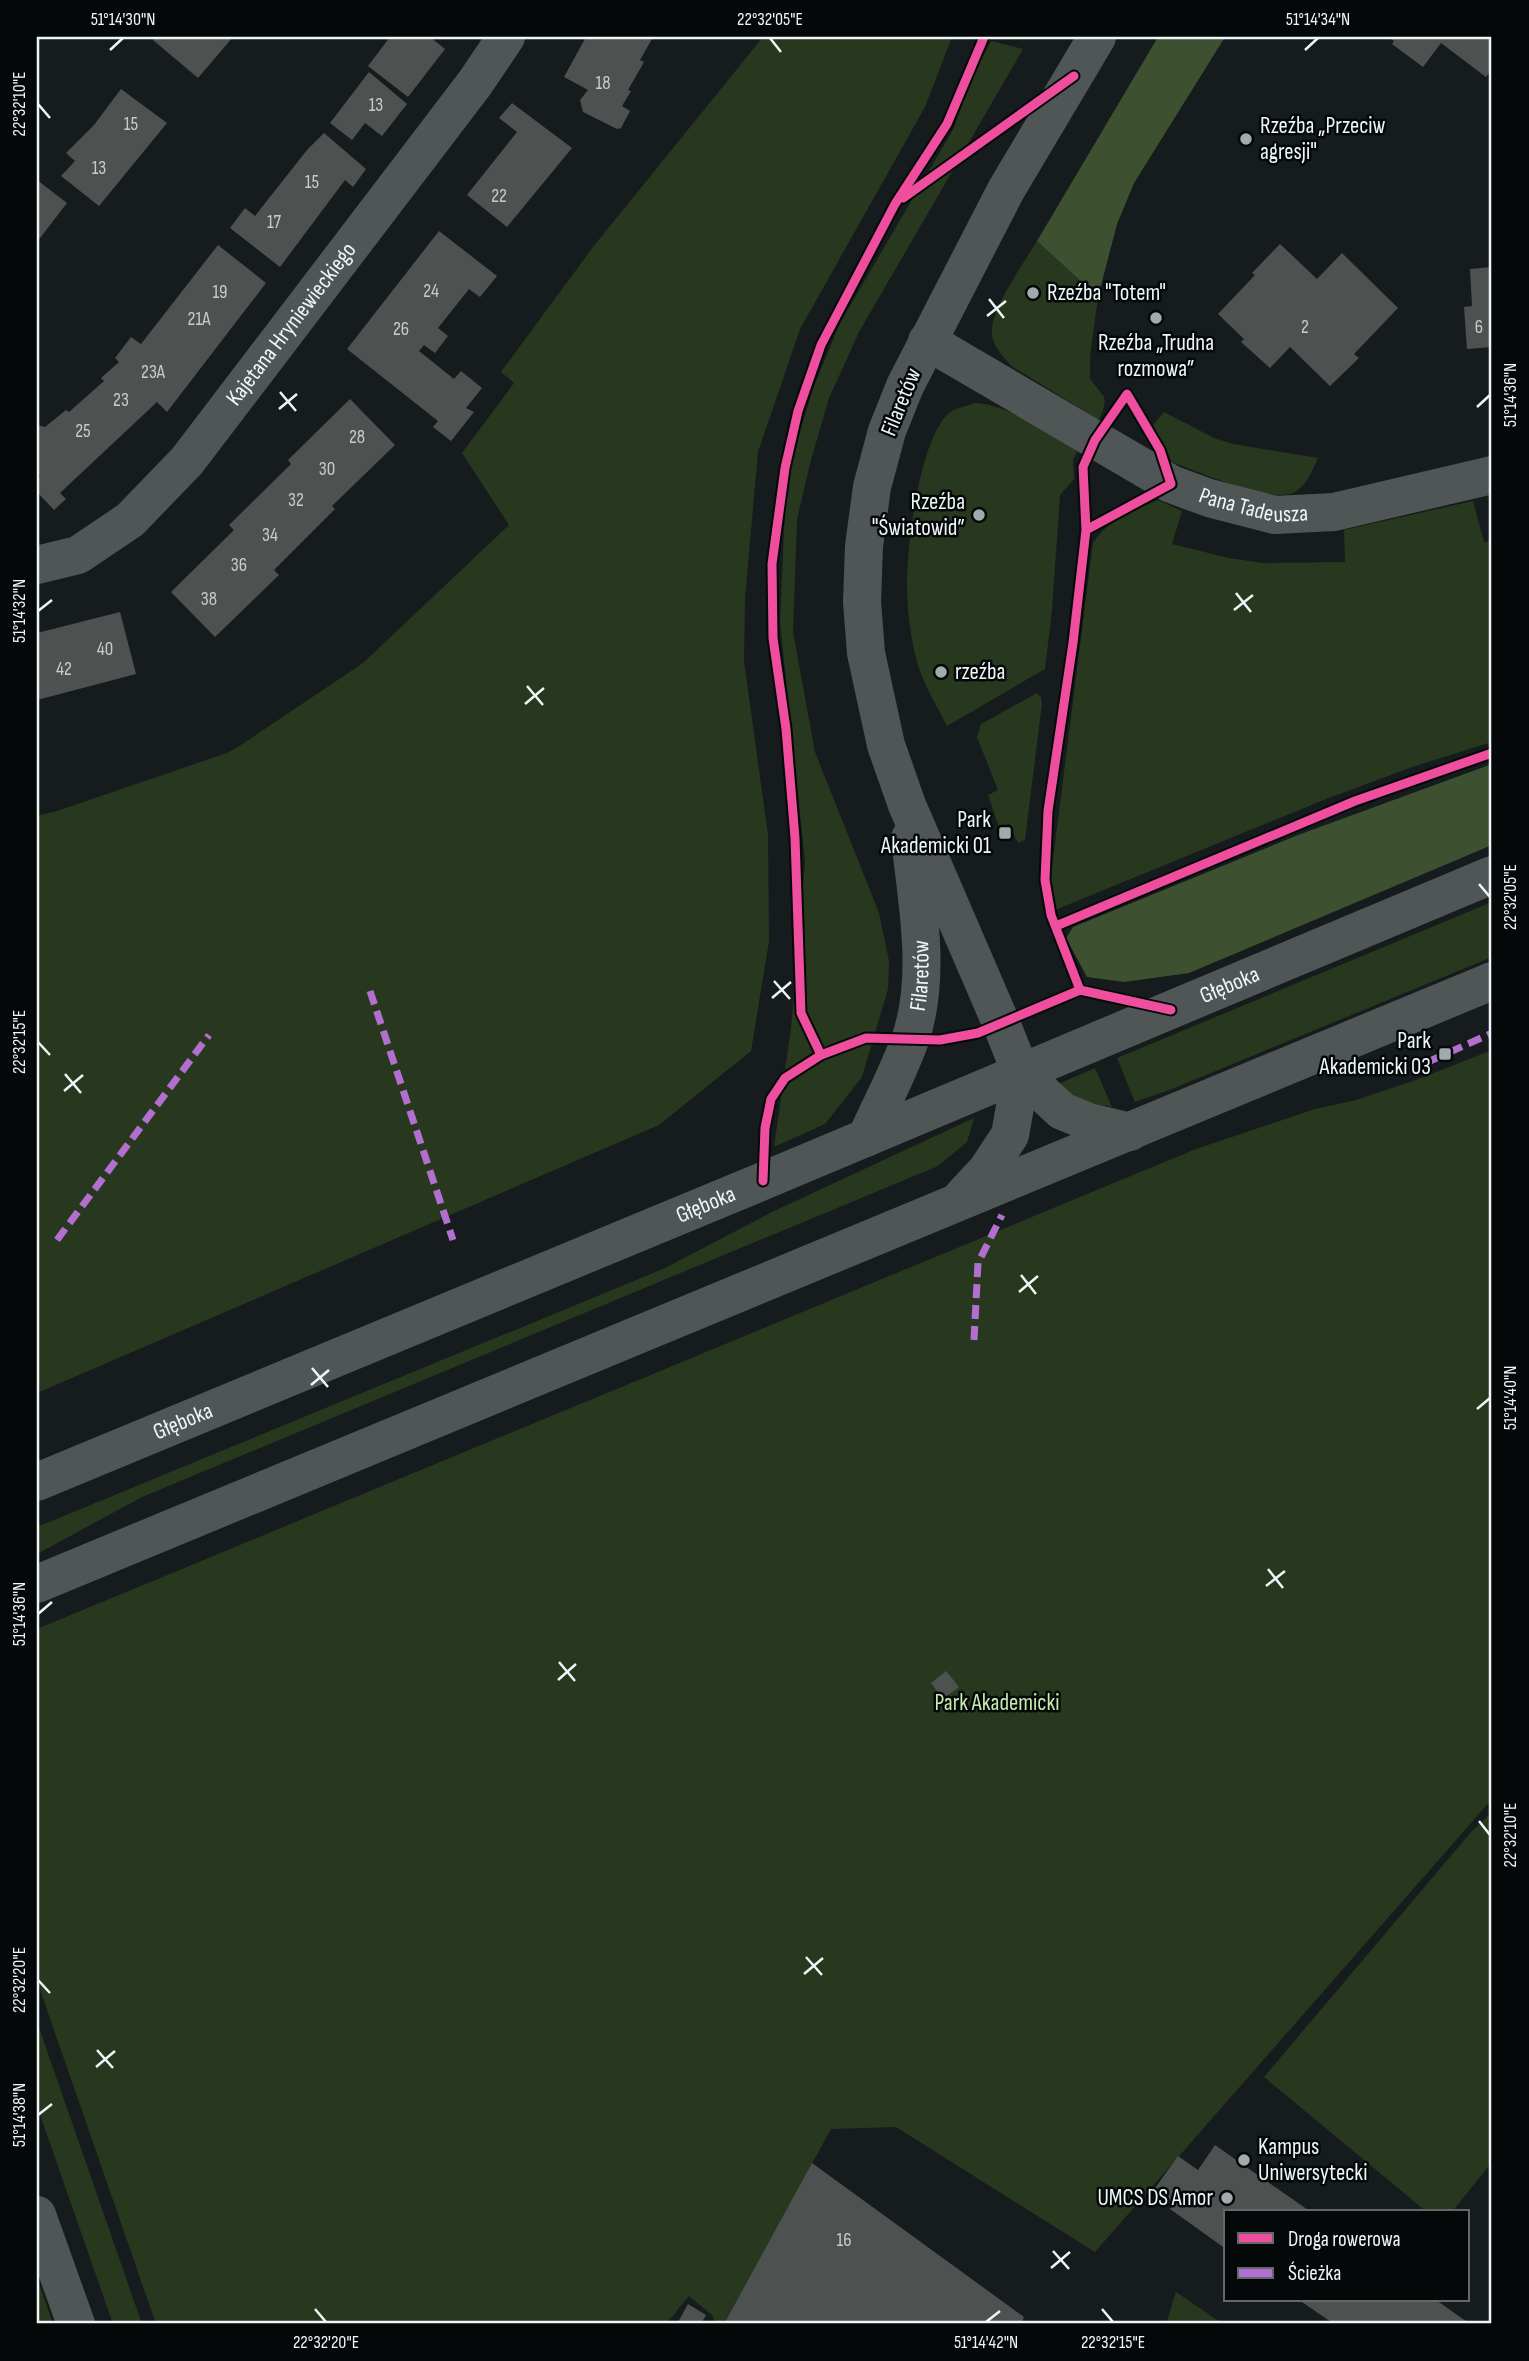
<svg xmlns="http://www.w3.org/2000/svg" width="1529" height="2361" font-family="'Sofia Sans Condensed',sans-serif">
<rect width="100%" height="100%" fill="#161c1d"/>
<g fill="#28381e">
<polygon points="763,37 952,37 925,107 800,329 758,452 745,598 744,661 768,835 769,941 751,1051 659,1125 37,1393 37,816 57,811 227,753 238,747 363,663 509,525 462,453 514,383 501,372 593,247"/>
<polygon points="991,41 1023,49 859,332 829,398 811,460 797,519 793,632 815,752 879,913 889,961 888,989 862,1077 825,1124 774,1147 791,1028 805,862 780,622 785,508 794,451 813,389 840,323 954,128 969,83"/>
<path d="M1037,241L1098,297L1090,356V378C1103,400 1111,392 1099,420L1013,367C1004,358 994,348 992,335C989,311 1024,263 1037,241Z"/>
<path d="M976,403C1012,406 1046,433 1077,451L1073,461L1074,479L1060,495L1052,610L1045,669L947,726C936,704 920,679 915,654C910,632 907,607 907,585C907,545 919,444 947,415C953,408 967,406 976,403Z"/>
<path d="M1164,412L1214,438L1233,444L1318,458C1312,471 1307,486 1293,493C1270,503 1196,471 1172,462L1153,425Z"/>
<path d="M1158,500L1182,511L1172,544L1229,558L1262,563L1345,562L1344,530L1473,501L1484,542L1492,541V742L1412,767L1326,799L1055,910L1051,896V875L1093,543C1108,519 1134,511 1158,500Z"/>
<polygon points="1037,693 1041,697 1042,704 1025,840 1018,843 1009,824 999,827 988,795 998,790 977,737 981,724"/>
<polygon points="1492,902 1492,957 1172,1089 1135,1102 1117,1058"/>
<polygon points="1492,1050 1492,1799 1095,2252 896,2127 831,2129 724,2324 716,2324 712,2315 689,2296 666,2324 156,2324 37,1981 37,1629 1196,1149 1315,1109 1356,1100 1416,1080"/>
<polygon points="1095,1068 1112,1107 1084,1102 1056,1085"/>
<polygon points="974,1118 967,1142 938,1166 142,1497 37,1554 37,1527 663,1269 772,1212"/>
<polygon points="1492,1812 1492,2162 1452,2212 1427,2212 1264,2077 1471,1832"/>
<polygon points="37,2022 142,2324 113,2324 37,2106"/>
<polygon points="37,2278 53,2324 37,2324"/>
<polygon points="1176,2292 1223,2324 1166,2324"/>
</g>
<g fill="#3d5130">
<polygon points="1158,37 1225,37 1134,183 1117,224 1098,297 1037,241"/>
<polygon points="1492,764 1492,845 1189,973 1124,982 1087,977 1066,938 1073,927 1298,835"/>
</g>
<g fill="#4d5251">
<polygon points="156,37 233,37 198,78 153,40"/>
<polygon points="390,37 430,37 445,49 408,97 368,66"/>
<polygon points="586,37 653,37 640,60 644,62 628,90 631,91 622,106 630,111 621,128 617,129 583,112 580,100 588,90 564,77"/>
<polygon points="1389,37 1492,37 1492,69 1486,77 1441,43 1423,67 1392,44 1394,41"/>
<polygon points="369,72 407,104 382,136 365,123 352,140 330,123"/>
<polygon points="121,89 167,123 99,206 61,176 75,161 66,153 94,125"/>
<polygon points="512,103 572,148 507,227 467,195 517,132 499,118"/>
<polygon points="324,133 366,169 353,187 345,180 280,267 230,228 245,208 255,216 307,150"/>
<polygon points="37,180 67,203 37,242"/>
<polygon points="439,231 497,276 480,297 469,289 438,328 448,336 435,353 424,345 419,351 454,379 461,371 482,388 466,408 474,412 451,441 433,427 438,421 347,349"/>
<polygon points="1280,244 1317,279 1342,253 1398,308 1354,354 1359,358 1330,386 1290,347 1270,368 1241,342 1244,339 1218,314 1255,275 1252,273"/>
<polygon points="218,245 266,283 167,412 157,402 60,493 66,499 54,510 37,492 37,480 40,476 37,473 37,425 45,427 66,410 69,412 104,381 101,378 119,362 115,358 131,337 141,344"/>
<polygon points="1492,267 1492,347 1467,349 1464,307 1472,306 1470,269"/>
<polygon points="350,399 395,445 332,506 335,509 274,570 279,575 215,637 171,592 234,530 229,525 291,464 288,460"/>
<polygon points="120,612 136,674 37,700 37,633"/>
<polygon points="946,1671 959,1687 943,1699 931,1683"/>
<polygon points="1215,2145 1249,2169 1311,2212 1226,2212 1226,2249 1170,2209 1173,2205 1153,2191 1178,2156 1198,2170"/>
<polygon points="812,2163 1024,2317 1021,2324 724,2324"/>
<polygon points="1299,2300 1436,2300 1470,2324 1334,2324"/>
<polygon points="688,2304 706,2315 701,2324 677,2324"/>
</g>
<g fill="none" stroke-linecap="round" stroke-linejoin="round">
<g stroke="#505555" stroke-width="38">
<path id="s1" d="M927,341L1171,484L1209,498L1275,515L1334,512L1492,475"/>
<path id="s2" d="M37,565L78,555L130,520L187,461L475,83L506,37"/>
</g>
<g stroke="#505555" stroke-width="38">
<polyline points="1097,37 1006,190 905,386 887,431 872,487 864,546 862,602 866,653 886,745 907,805 1001,1023 1021,1073 1062,1111 1089,1122 1130,1132"/>
<path id="s3" d="M866,1138C881,1105 898,1073 910,1040C932,976 917,904 910,838"/>
<polyline points="962,1197 987,1170 1010,1135 1021,1073"/>
<path id="s4" d="M37,1482L763,1181L1492,875"/>
<polyline points="37,1584 1492,981"/>
<polyline points="37,2215 76,2324"/>
</g>
<g stroke="#b36fd0" stroke-width="7" stroke-dasharray="14 7" stroke-linecap="butt">
<polyline points="370,991 453,1240"/>
<polyline points="1430,1061 1492,1033"/>
<polyline points="57,1240 209,1035"/>
<polyline points="974,1340 978,1263 1002,1215"/>
</g>
<g stroke="#040808" stroke-width="13">
<g id="cycleway">
<polyline points="903,198 1074,76"/>
<polyline points="1056,926 1355,801 1492,753"/>
<polyline points="1080,990 1171,1010"/>
<polyline points="821,1055 801,1013 795,838 786,729 773,638 772,564 785,468 798,411 821,345 895,204 947,124 984,37"/>
<polyline points="763,1181 765,1128 771,1099 785,1078 821,1055 866,1038 940,1040 978,1033 1080,990 1051,915 1045,880 1048,811 1073,643 1086,530 1083,467 1095,440 1127,394 1160,450 1171,484 1086,530"/>
</g>
</g>
<use href="#cycleway" stroke="#ef4d9e" stroke-width="9"/>
</g>
<path fill="none" stroke="#eef6f7" stroke-width="2.5" d="M770,38L781,52M110,50L123,38M1305,50L1318,38M38,104L50,118M989,299L1004,318M987,316L1006,301M280,392L296,411M1477,407L1490,395M279,409L297,394M1236,593L1251,612M1234,610L1253,595M38,611L52,600M527,686L543,705M525,704L544,688M1479,884L1490,897M774,981L790,999M772,998L791,982M38,1042L50,1055M65,1074L81,1093M64,1091L83,1075M1021,1275L1036,1294M1019,1292L1038,1276M312,1368L328,1387M311,1385L329,1370M1477,1409L1490,1398M1268,1569L1283,1588M1266,1586L1285,1571M38,1614L52,1602M559,1662L575,1681M558,1680L576,1664M1479,1821L1490,1835M806,1957L822,1975M804,1974L823,1958M38,1980L50,1993M97,2050L113,2068M96,2067L115,2051M38,2115L52,2104M1053,2251L1069,2269M1051,2268L1070,2252M315,2309L326,2322M1102,2309L1113,2322M986,2322L1000,2311"/>
<g fill="#a2aaab" stroke="#040808" stroke-width="2.5">
<circle cx="1246" cy="139" r="7"/>
<circle cx="1033" cy="293" r="7"/>
<circle cx="1156" cy="318" r="7"/>
<circle cx="979" cy="515" r="7"/>
<circle cx="941" cy="672" r="7"/>
<rect x="998" y="826" width="14" height="14" rx="3.5"/>
<rect x="1438" y="1047" width="14" height="14" rx="3.5"/>
<circle cx="1244" cy="2160" r="7"/>
<circle cx="1227" cy="2198" r="7"/>
</g>
<g text-anchor="middle" dominant-baseline="central" stroke-width="5" stroke-linejoin="round" paint-order="stroke">
<g font-size="19" fill="#c6cdce">
<text x="603" y="83">18</text>
<text x="376" y="105">13</text>
<text x="131" y="124">15</text>
<text x="99" y="168">13</text>
<text x="312" y="182">15</text>
<text x="499" y="196">22</text>
<text x="274" y="222">17</text>
<text x="431" y="291">24</text>
<text x="220" y="292">19</text>
<text x="199" y="319">21A</text>
<text x="1305" y="327">2</text>
<text x="1479" y="327">6</text>
<text x="401" y="329">26</text>
<text x="153" y="372">23A</text>
<text x="121" y="400">23</text>
<text x="83" y="431">25</text>
<text x="357" y="437">28</text>
<text x="327" y="469">30</text>
<text x="296" y="500">32</text>
<text x="270" y="535">34</text>
<text x="239" y="565">36</text>
<text x="209" y="599">38</text>
<text x="105" y="649">40</text>
<text x="64" y="669">42</text>
<text x="844" y="2240">16</text>
</g>
<g font-size="23" fill="#eef6f7" stroke="#040808" text-anchor="start">
<text x="1260" y="126">Rzeźba „Przeciw<tspan x="1260" dy="26">agresji"</tspan></text>
<text x="1047" y="293">Rzeźba "Totem"</text>
<text x="1156" y="343" text-anchor="middle">Rzeźba „Trudna<tspan x="1156" dy="26">rozmowa”</tspan></text>
<text x="965" y="502" text-anchor="end">Rzeźba<tspan x="965" dy="26">"Światowid”</tspan></text>
<text x="955" y="672">rzeźba</text>
<text x="991" y="820" text-anchor="end">Park<tspan x="991" dy="26">Akademicki 01</tspan></text>
<text x="1431" y="1041" text-anchor="end">Park<tspan x="1431" dy="26">Akademicki 03</tspan></text>
<text x="1258" y="2147">Kampus<tspan x="1258" dy="26">Uniwersytecki</tspan></text>
<text x="1213" y="2198" text-anchor="end">UMCS DS Amor</text>
</g>
<g font-size="23" fill="#eef6f7" stroke="#040808">
<text stroke="none"><textPath href="#s2" startOffset="359">Kajetana Hryniewieckiego</textPath></text>
<text transform="translate(901 402) rotate(-68)">Filaretów</text>
<text stroke="none"><textPath href="#s1" startOffset="369">Pana Tadeusza</textPath></text>
<text stroke="none"><textPath href="#s3" startOffset="173">Filaretów</textPath></text>
<text stroke="none"><textPath href="#s4" startOffset="1292">Głęboka</textPath></text>
<text stroke="none"><textPath href="#s4" startOffset="724">Głęboka</textPath></text>
<text stroke="none"><textPath href="#s4" startOffset="158">Głęboka</textPath></text>
</g>
<g font-size="23" fill="#c6edac" stroke="#040808">
<text x="997" y="1703">Park Akademicki</text>
</g>
</g>
<rect width="1529" height="2361" fill="none" stroke="#040808" stroke-width="77"/>
<rect x="1224" y="2210" width="245" height="91" fill="#040808" stroke="#626768" stroke-width="2"/>
<rect x="1238" y="2233" width="35" height="10" fill="#ef4d9e" stroke="#626768" stroke-width="2"/>
<text x="1288" y="2246" font-size="21" fill="#eef6f7">Droga rowerowa</text>
<rect x="1238" y="2268" width="35" height="10" fill="#b36fd0" stroke="#626768" stroke-width="2"/>
<text x="1288" y="2280" font-size="21" fill="#eef6f7">Ścieżka</text>
<rect x="38" y="38" width="1452" height="2284" fill="none" stroke="#eef6f7" stroke-width="2.5"/>
<g font-size="18" text-anchor="middle" fill="#eef6f7">
<text x="123" y="25">51°14'30"N</text>
<text x="770" y="25">22°32'05"E</text>
<text x="1318" y="25">51°14'34"N</text>
<text transform="translate(19 104) rotate(-90)" y="6">22°32'10"E</text>
<text transform="translate(1510 395) rotate(-90)" y="6">51°14'36"N</text>
<text transform="translate(19 611) rotate(-90)" y="6">51°14'32"N</text>
<text transform="translate(1510 897) rotate(-90)" y="6">22°32'05"E</text>
<text transform="translate(19 1042) rotate(-90)" y="6">22°32'15"E</text>
<text transform="translate(1510 1398) rotate(-90)" y="6">51°14'40"N</text>
<text transform="translate(19 1614) rotate(-90)" y="6">51°14'36"N</text>
<text transform="translate(1510 1835) rotate(-90)" y="6">22°32'10"E</text>
<text transform="translate(19 1980) rotate(-90)" y="6">22°32'20"E</text>
<text transform="translate(19 2115) rotate(-90)" y="6">51°14'38"N</text>
<text x="326" y="2348">22°32'20"E</text>
<text x="986" y="2348">51°14'42"N</text>
<text x="1113" y="2348">22°32'15"E</text>
</g>
</svg>
